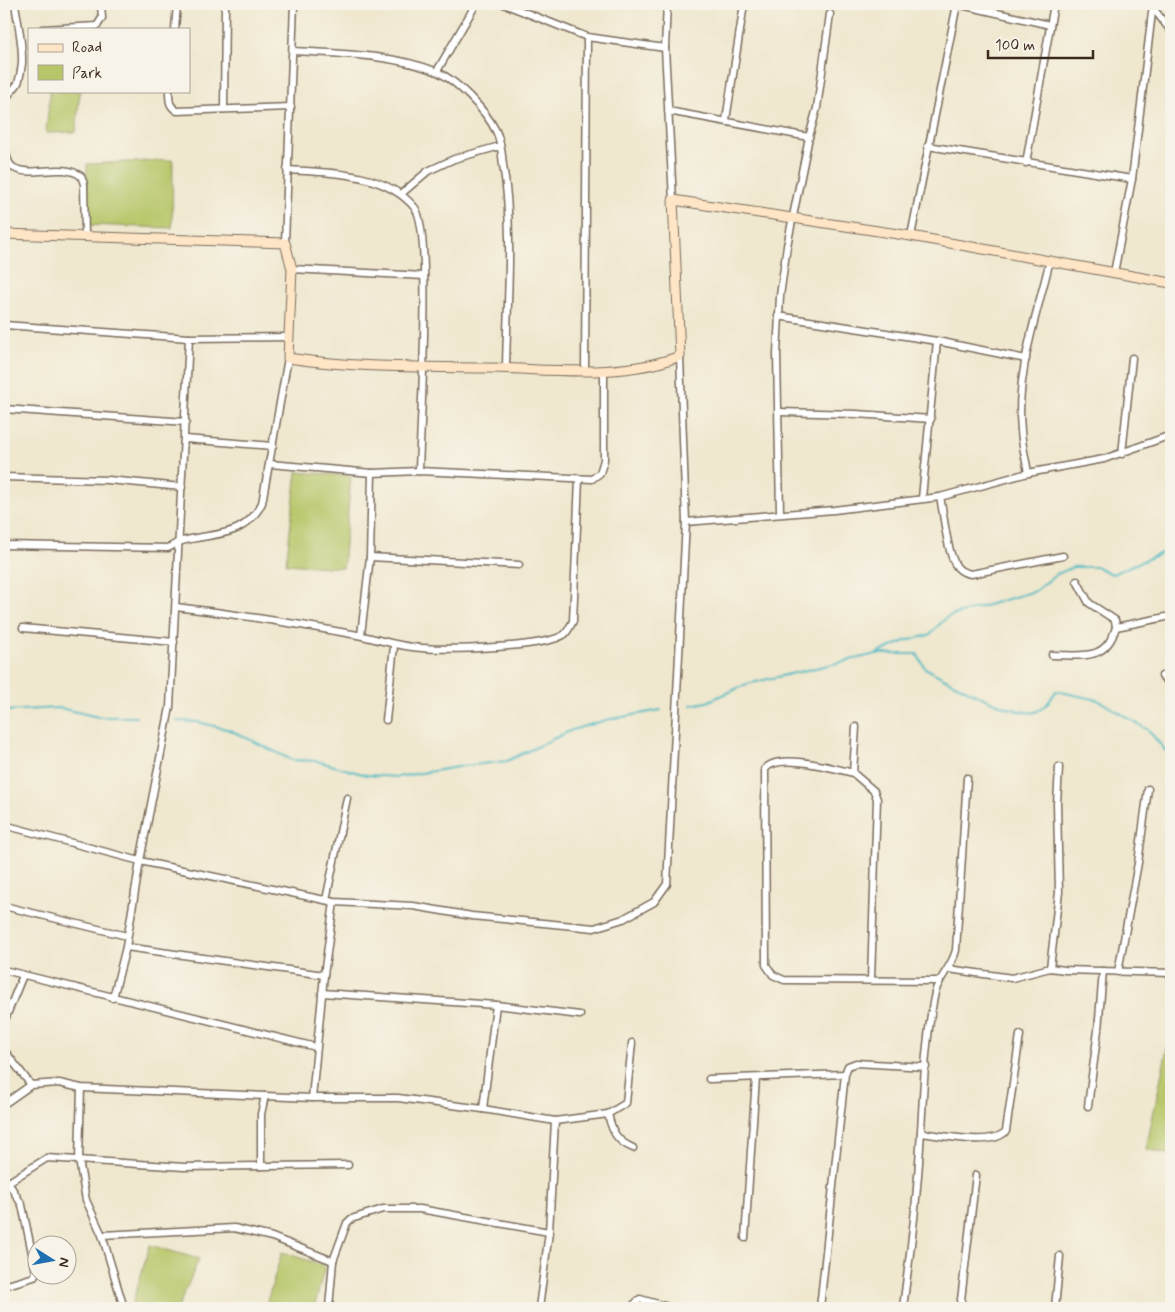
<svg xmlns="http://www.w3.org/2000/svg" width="1175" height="1312" font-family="Mynerve,sans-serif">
<rect width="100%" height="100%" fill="#f7f3e8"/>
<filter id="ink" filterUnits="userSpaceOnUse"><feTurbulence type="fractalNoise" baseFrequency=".02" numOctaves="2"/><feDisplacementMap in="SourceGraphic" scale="10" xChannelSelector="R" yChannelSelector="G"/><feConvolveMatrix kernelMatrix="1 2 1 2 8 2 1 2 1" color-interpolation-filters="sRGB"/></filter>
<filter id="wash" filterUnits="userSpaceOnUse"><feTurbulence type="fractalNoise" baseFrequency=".0096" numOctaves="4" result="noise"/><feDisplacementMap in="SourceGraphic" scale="20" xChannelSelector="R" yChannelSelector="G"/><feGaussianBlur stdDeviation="1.12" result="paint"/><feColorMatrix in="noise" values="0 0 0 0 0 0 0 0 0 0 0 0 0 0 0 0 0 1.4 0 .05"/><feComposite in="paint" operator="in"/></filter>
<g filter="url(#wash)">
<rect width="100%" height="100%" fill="#efe7ce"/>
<g fill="#b7c669" stroke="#797844">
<polygon points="50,91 80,91 76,132 46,133"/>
<polygon points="173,160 172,228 87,225 87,164"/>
<polygon points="297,472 351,476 343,568 286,564"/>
<polygon points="1167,1048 1171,1049 1171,1155 1146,1149"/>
<polygon points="150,1245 199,1259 178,1308 131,1308"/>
<polygon points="282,1252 325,1266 314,1308 265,1308"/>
</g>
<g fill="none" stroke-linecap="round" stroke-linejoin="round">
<g stroke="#4bbac3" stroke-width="2">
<polyline points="878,653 905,641 929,635 947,617 1035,591 1057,574 1073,567 1097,567 1112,574 1171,549"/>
<path d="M691,705L707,702L747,684L876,654H917L925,668C945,679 1015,718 1035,712C1045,709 1051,699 1056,691L1098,700L1148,730L1171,757"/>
<polyline points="4,711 60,708 98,717 136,717"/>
<polyline points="177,721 198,722 230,730 292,760 317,761 366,775 397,777 464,766 507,761 572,730 606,720 661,710"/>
</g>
</g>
</g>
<g filter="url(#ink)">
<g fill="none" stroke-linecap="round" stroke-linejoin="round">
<g stroke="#7a6c5c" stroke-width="9">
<g id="street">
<path d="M15,4C18,24 23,44 22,64C21,70 20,78 18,83C15,89 9,92 7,98C3,111 1,161 14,168C33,178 62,162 81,176L84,184L85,237"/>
<polyline points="504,4 587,37 665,48"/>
<polyline points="667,4 665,48 673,200"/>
<polyline points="957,4 1050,25"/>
<polyline points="1153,8 1171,31"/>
<polyline points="43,29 97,26 102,18 101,4"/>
<polyline points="175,29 177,4"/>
<path d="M293,51C341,54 390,54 435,71C456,79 486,111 496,131C501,141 502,154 503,165C514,227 507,304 506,368"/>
<polyline points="437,71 476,4"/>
<path d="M169,91C169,101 169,106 177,111L291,107"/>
<polyline points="224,109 225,4"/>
<polyline points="668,111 809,137"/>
<polyline points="726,120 744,4"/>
<polyline points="928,146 1132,179"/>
<polyline points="1026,163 1054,4"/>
<path d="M287,170C328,172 386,172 415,208C433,231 420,430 419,471"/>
<polyline points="401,194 428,171 454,159 500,146"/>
<polyline points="911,236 957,4"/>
<polyline points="285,243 294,4"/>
<polyline points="292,269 424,276"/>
<polyline points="1114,273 1132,179 1153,4"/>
<polyline points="778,316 937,341 1026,359"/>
<polyline points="4,325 189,338 289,337"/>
<polyline points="585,371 587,37"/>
<polyline points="4,409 186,422"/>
<polyline points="779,412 856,414 931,419"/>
<polyline points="185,439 273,446"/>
<polyline points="1122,454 1132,358"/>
<polyline points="270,464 372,473 419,471 592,479 600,473 604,460 604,370"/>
<path d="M1028,473C1026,460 1022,445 1021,431C1015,375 1037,315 1050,260"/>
<polyline points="4,477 108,480 182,487"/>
<path d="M940,497C944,515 947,554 957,567C961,572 966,573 971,574L1063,556"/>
<polyline points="922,498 937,341"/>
<polyline points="780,513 777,354 780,296 787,246 809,137 817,108 830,14"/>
<polyline points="686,522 834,510 940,497 1028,473 1104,459 1171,435"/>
<path d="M4,545L168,548C173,546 177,542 182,541C215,532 244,539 262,503L288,358"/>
<polyline points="370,557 519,565"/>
<polyline points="1077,581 1089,603 1115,620 1116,627"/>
<path d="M176,607C235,614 293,623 352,634C376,638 397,647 422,648C447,650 547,648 565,634C568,631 571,625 573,621L579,479"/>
<polyline points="23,628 174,642"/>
<polyline points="361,635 370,557 372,473"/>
<path d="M1052,655C1082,655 1106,662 1116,627L1171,616"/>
<polyline points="1162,676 1171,685"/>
<polyline points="386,720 394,646"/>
<polyline points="856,727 853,773 874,791 877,799 871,979"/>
<path d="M853,773C834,768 778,752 765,769L766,965L773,975L784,980L938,981"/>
<polyline points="4,825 140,861 334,902 413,906 472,916 594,928 623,919 654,902 667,884 686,522 680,356"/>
<polyline points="326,900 347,798"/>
<polyline points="4,906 127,936"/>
<polyline points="126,947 324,975"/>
<polyline points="1050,968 1059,892 1057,804 1059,767"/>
<polyline points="948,969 1012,978 1050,968 1065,970 1171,973"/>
<polyline points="4,970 316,1047"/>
<polyline points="1118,972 1138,863 1148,789"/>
<polyline points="322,993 496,1005 580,1015"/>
<polyline points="113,998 126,947 140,861 170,707 189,338"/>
<polyline points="4,1022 23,975"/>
<polyline points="4,1050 31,1085"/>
<polyline points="709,1079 845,1074"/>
<polyline points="81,1088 79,1160 86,1200 102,1235 124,1308"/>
<polyline points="312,1098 324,975 334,902"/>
<polyline points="4,1104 31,1085 59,1083 81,1088 312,1098 398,1098 483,1109 555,1121 608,1114 626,1103 632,1043"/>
<polyline points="1088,1106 1098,1030 1103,971"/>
<polyline points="483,1109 496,1005"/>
<path d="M608,1114C612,1131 616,1141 633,1148"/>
<path d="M921,1133C941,1135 993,1147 1006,1131L1020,1035"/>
<polyline points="261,1166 261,1114 265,1096"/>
<polyline points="4,1185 47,1158 184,1167 348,1165"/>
<polyline points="102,1235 234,1228 272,1237 333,1261"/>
<polyline points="745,1238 756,1078"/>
<polyline points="4,1286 34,1277 36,1272 22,1205 8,1182"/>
<polyline points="329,1308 333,1261 347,1223 351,1219 383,1209 420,1209 549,1232"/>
<polyline points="539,1308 549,1232 555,1121"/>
<polyline points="630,1308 640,1299 672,1308"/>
<polyline points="820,1308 845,1074 848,1066 856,1063 926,1067"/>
<path d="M903,1308C908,1268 914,1227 917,1187C923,1124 922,1059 934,997C937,978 952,968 956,950L967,778"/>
<polyline points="960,1308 976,1175"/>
<polyline points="1055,1308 1060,1256"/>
</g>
</g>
<g stroke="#7a6c5c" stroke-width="11">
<path id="secondary" d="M4,234L285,243L292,269L288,358C353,368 422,367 488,368C551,369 620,379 680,356L673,200L911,236L1171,283"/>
</g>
<use href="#street" stroke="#fff" stroke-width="6"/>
<use href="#secondary" stroke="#fde5c5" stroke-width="9"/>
</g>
</g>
<rect width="1175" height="1312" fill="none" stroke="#f7f3e8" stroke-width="20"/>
<rect x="28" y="28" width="162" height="65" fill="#f7f3e8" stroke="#aca397"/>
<rect x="38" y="44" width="25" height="8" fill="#fde5c5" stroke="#aca397"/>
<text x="72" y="52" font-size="15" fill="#3b2a1e">Road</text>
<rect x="38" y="65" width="25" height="15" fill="#b7c669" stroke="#aca397"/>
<text x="72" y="78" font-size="15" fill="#3b2a1e">Park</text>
<g transform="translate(52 1260) rotate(101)"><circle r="24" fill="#f7f3e8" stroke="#aca397"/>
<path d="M0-4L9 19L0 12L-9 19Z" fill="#1f6fb2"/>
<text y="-8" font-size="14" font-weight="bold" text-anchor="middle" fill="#3b2a1e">N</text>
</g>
<path d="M988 50v8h105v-8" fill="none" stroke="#3b2a1e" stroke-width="2.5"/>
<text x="995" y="50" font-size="15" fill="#3b2a1e" stroke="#f7f3e8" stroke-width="4" paint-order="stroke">100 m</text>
</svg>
